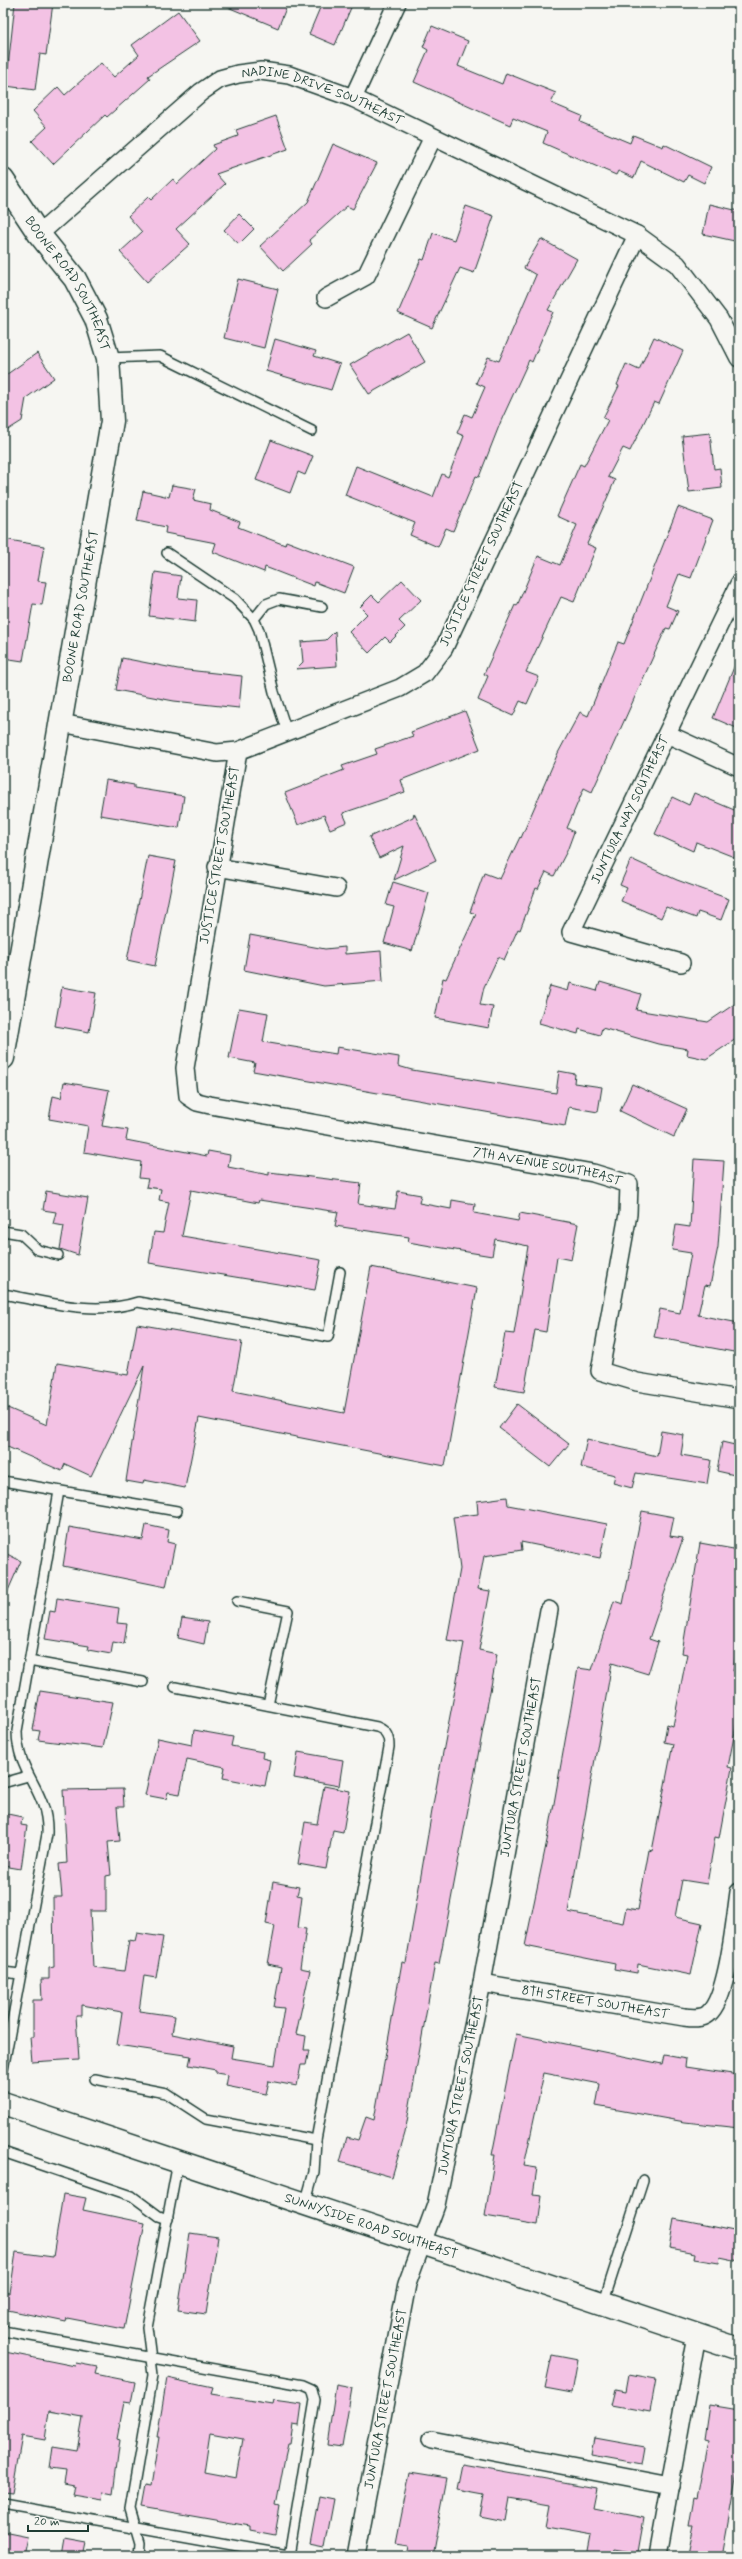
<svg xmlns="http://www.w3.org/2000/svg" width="742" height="2559" font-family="Mynerve,sans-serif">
<rect width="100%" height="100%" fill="#f6f6f2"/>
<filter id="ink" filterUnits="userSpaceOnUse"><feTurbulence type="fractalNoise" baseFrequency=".025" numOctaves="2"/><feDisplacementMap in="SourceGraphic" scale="8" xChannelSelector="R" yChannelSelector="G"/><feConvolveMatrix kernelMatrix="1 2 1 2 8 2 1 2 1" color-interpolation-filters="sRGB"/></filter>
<g filter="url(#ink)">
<g fill="#f3c2e4" stroke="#1f3d34" fill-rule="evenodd">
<polygon points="15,3 53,3 46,55 40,54 35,90 6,86"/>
<polygon points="218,3 288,3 278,28"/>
<polygon points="322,3 353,3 335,45 309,34"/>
<polygon points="178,11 200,41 148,76 150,79 107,117 105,115 53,164 32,141 47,127 33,111 58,87 65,95 101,63 114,77 139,55 132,45"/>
<polygon points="432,26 468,41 458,66 502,84 506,73 556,93 551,103 582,116 580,122 630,143 633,135 663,147 664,144 711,167 704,183 688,175 684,182 641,161 634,178 618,171 616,175 543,143 547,132 513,118 510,125 414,82 428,50 423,47"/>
<polygon points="276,116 288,149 216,174 225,184 176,229 190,244 147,282 120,252 142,232 128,216 148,197 151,200 173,179 177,184 215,149 213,145 238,136 236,130"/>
<polygon points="333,144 377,163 353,209 347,206 309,240 312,244 283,271 260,246 308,202"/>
<polygon points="709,204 739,211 739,242 703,234"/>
<polygon points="466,206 494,216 474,273 460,268 432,328 398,313 421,259 424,260 433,233 454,240"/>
<polygon points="239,214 254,229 239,244 224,230"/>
<polygon points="541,239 577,259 548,310 553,312 532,362 529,360 501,421 479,477 476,476 453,531 446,528 438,547 410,535 415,523 345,495 356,466 433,497 442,474 448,477 464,436 457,433 465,414 472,417 485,387 476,383 488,357 499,361 536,275 524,268"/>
<polygon points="238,279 278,289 264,348 224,338"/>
<polygon points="407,332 425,362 369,394 350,365"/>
<polygon points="654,337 683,351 659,404 654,402 630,451 623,448 608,477 615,480 587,544 596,548 574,602 561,597 526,672 539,677 527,704 520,701 513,716 478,700 488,676 484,674 515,605 517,606 538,556 560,565 577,525 557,516 580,464 584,466 608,420 603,418 619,386 617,385 626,364 639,370"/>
<polygon points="275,339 316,351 314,356 340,364 331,390 266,371"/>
<polygon points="37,353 54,378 26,398 22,421 3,433 3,377"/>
<polygon points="710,433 714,469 720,468 722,488 689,492 682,436"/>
<polygon points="271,440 313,456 305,475 298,472 290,493 256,480"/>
<polygon points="172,485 196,489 193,500 211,504 210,510 240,522 238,527 285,545 286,541 354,567 344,593 315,582 314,586 265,567 264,572 213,552 216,543 165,533 166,527 137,521 143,491 169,497"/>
<polygon points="678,507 713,520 691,578 679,574 666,606 678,611 670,629 666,628 592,792 584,788 567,828 574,832 567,851 554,876 546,872 538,889 536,888 520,930 518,929 504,960 498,957 484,987 480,1005 493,1007 489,1028 435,1018 443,978 446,979 476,914 470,912 484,873 500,879 520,837 521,838 558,753 580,712 588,716 618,642 624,644"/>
<polygon points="3,539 44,546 38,581 46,582 42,605 33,604 23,661 3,658"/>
<polygon points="155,572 181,576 178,598 197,600 195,622 149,616"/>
<polygon points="402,580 421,600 399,621 405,627 390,642 385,637 369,653 349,632 367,614 360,607 372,595 379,602"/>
<polygon points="335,631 337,666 296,669 303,662 301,642 326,640"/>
<polygon points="739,655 739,729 713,718"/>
<polygon points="122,658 178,669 242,676 239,708 174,701 116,690"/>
<polygon points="465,711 480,749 401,780 405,792 343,813 347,822 330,829 324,815 298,825 285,793 344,770 342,766 377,754 375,749 413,736 411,732"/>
<polygon points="106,780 134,785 134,788 184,796 179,828 100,815"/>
<polygon points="694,793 739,812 739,859 696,842 693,851 655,834 672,797 689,805"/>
<polygon points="414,813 436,860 394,880 404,846 379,858 369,837 413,817"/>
<polygon points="148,856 176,861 155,966 127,960"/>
<polygon points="631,859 677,880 729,899 721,920 698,912 696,918 666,907 661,918 621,901 627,888 620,885"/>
<polygon points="393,882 429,893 412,951 384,943 394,907 386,905"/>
<polygon points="250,935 325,949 345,947 345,954 381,951 383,981 324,986 244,970"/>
<polygon points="600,982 641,994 636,1010 708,1022 739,1001 739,1037 706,1059 687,1055 688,1049 658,1044 602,1028 600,1035 579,1029 578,1034 539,1023 550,986 568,991 570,983 597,991"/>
<polygon points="62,987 96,993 89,1032 55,1026"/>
<polygon points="239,1008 268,1013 263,1042 336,1054 337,1047 399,1057 398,1066 412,1070 556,1093 559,1071 575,1074 574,1083 602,1087 598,1112 569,1107 565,1126 253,1071 255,1063 229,1058"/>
<polygon points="64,1082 109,1090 102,1126 128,1130 126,1140 207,1156 208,1151 230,1155 228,1167 269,1175 269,1172 361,1183 358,1204 395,1209 398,1191 421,1195 419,1203 451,1209 452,1200 475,1204 474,1213 518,1221 520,1213 578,1224 571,1260 557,1257 546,1332 535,1330 524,1392 495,1387 505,1333 514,1334 528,1246 495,1239 492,1256 437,1247 408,1242 409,1237 335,1226 338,1212 259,1200 258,1203 191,1190 182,1236 321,1260 315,1290 149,1263 154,1232 163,1233 169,1202 159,1200 161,1189 146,1187 148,1179 139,1178 141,1162 84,1152 88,1126 49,1119 53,1096 61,1098"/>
<polygon points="632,1084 687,1109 674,1137 620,1111"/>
<polygon points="694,1159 724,1161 718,1247 710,1286 705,1285 698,1315 739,1323 739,1353 654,1337 660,1309 680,1313 691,1253 672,1250 676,1225 690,1227"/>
<polygon points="46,1191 88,1198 78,1255 60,1249 64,1226 53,1224 56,1212 43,1210"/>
<polygon points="371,1267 477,1288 445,1466 199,1418 185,1488 144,1480 143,1484 126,1481 144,1366 91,1476 65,1464 62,1471 3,1445 3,1406 47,1425 57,1363 128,1375 137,1324 242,1342 233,1391 344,1413"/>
<polygon points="517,1404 569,1444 550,1467 499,1428"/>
<polygon points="661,1431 684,1435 681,1455 711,1460 707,1484 636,1473 632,1488 613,1483 615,1475 581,1467 587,1439 657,1456"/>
<polygon points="722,1442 739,1446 739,1476 717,1471"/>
<polygon points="507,1497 508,1505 607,1524 600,1558 521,1542 522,1550 484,1556 478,1589 490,1591 479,1650 497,1654 439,1964 435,1963 405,2133 392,2177 340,2162 347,2137 358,2140 366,2117 374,2120 402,1962 406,1963 434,1799 464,1643 447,1640 460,1569 453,1517 478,1514 477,1501"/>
<polygon points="642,1511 674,1517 670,1536 683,1538 649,1639 658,1642 648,1674 612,1663 568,1912 623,1923 626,1908 638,1910 649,1850 652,1851 673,1744 664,1742 667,1724 673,1726 687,1654 682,1653 700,1543 739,1550 739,1637 733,1671 739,1672 739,1711 728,1767 732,1768 719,1838 715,1837 707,1884 682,1880 675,1917 702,1923 691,1975 638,1964 637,1973 614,1969 615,1964 525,1946 550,1826 578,1668 592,1670 614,1601 623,1604"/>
<polygon points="146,1525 169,1530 167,1542 175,1544 166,1587 63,1566 69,1527 143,1540"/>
<polygon points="3,1552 21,1561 3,1602"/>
<polygon points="57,1598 119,1608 117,1623 127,1624 124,1644 113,1642 111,1654 88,1650 89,1646 45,1639 50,1611 55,1612"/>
<polygon points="182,1618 208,1622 204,1644 178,1638"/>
<polygon points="40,1691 113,1702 103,1748 38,1740 40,1731 33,1730"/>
<polygon points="194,1730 233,1737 231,1746 263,1752 262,1758 270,1760 265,1786 223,1778 225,1767 187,1759 180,1794 168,1792 166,1799 145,1795 158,1738 192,1745"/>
<polygon points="298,1752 343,1760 339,1786 294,1778"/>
<polygon points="324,1786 350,1791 343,1832 333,1830 326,1869 298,1864 305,1822 317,1824"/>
<polygon points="123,1789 124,1807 117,1807 120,1841 108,1842 111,1875 106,1876 106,1911 90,1911 93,1967 124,1971 129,1940 135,1941 137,1933 163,1937 156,1978 144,1976 139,2011 175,2016 172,2034 233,2046 231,2058 275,2065 284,2008 274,2007 281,1967 268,1964 275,1926 266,1924 273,1882 299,1887 297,1895 302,1896 298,1928 306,1929 300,1968 310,1970 296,2034 306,2036 304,2050 309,2050 306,2065 301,2065 297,2086 269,2081 266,2094 226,2086 228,2075 216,2073 216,2070 189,2065 191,2056 117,2045 122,2012 82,2005 82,2016 76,2016 79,2059 32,2062 30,2037 33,2037 33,2000 42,2000 41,1979 49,1979 49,1968 54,1967 53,1897 62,1897 59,1864 67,1863 63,1790"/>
<polygon points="3,1813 22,1817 21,1825 27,1826 21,1869 3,1866"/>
<polygon points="516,2034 662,2064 664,2055 686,2059 685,2067 739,2075 739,2128 685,2122 596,2106 600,2084 544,2073 524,2166 537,2168 533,2195 542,2196 538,2225 485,2216 495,2155 492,2155"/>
<polygon points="63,2194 86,2198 83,2210 145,2223 124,2329 67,2318 66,2322 3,2309 3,2292 10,2293 16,2252 53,2257"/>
<polygon points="674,2219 739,2232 739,2261 720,2257 719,2263 694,2259 695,2253 669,2248"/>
<polygon points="190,2233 218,2237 206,2314 178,2310"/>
<polygon points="5,2352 75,2366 76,2363 97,2367 95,2374 135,2382 131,2403 124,2402 117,2439 120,2440 113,2494 103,2492 102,2499 72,2494 74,2487 64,2485 66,2470 50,2468 53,2447 77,2451 83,2417 49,2411 45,2440 22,2436 12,2493 3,2492 3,2364"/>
<polygon points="552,2355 578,2360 572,2393 545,2388"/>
<polygon points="629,2374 656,2379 650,2412 612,2405 616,2389 626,2391"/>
<path d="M167,2378L213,2388L211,2394L272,2404L273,2400L302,2404L299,2426L293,2425L290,2444H288L285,2457L276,2505L280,2506L275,2535L249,2530V2526L141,2507L145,2485L151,2486L159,2437H157ZM210,2433L243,2439L236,2478L204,2472Z"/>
<polygon points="336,2385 352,2388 342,2447 327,2445"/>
<polygon points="709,2405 739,2410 739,2462 722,2556 687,2554 693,2526 689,2526 694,2497 697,2498 708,2440 704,2439"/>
<polygon points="595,2438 645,2447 642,2464 592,2455"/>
<polygon points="462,2464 597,2488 593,2508 644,2518 638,2552 615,2548 613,2556 588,2556 592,2535 546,2527 550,2505 509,2498 505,2521 480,2516 484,2494 457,2489"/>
<polygon points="410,2472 447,2478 432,2556 407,2556 409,2545 396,2543"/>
<polygon points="319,2496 334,2499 325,2547 310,2544"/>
<polygon points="3,2532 28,2537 24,2556 3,2552"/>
<polygon points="65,2538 87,2542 84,2556 62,2556"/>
</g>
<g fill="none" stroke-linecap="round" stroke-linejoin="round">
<g stroke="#1f3d34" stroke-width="12">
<g id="lane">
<polyline points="108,358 160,356 312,431"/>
<polyline points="167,553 235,599 254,619 259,630 274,692 287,732"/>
<polyline points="254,619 266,604 279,599 322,607"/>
<polyline points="3,1231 21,1234 38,1250 58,1255"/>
<path d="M3,1294C46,1302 95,1316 138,1302L328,1337L340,1272"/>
<polyline points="3,1481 177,1511"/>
<polyline points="237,1601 288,1611 268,1705"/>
<polyline points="29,1661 143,1682"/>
<path d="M175,1687L377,1727C387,1731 389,1737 389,1747L316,2140L314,2172L305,2204"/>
<polyline points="3,1783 28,1776"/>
<polyline points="3,1972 20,1974"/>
<path d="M3,2070L47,1834C49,1790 17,1775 17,1731L59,1491"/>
<polyline points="95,2079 166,2093 206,2119 316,2140"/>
<polyline points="3,2152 132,2196 159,2216 168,2219"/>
<polyline points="603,2304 643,2180"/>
<polyline points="3,2331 303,2385 312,2389 315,2400 289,2556"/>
<polyline points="3,2504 288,2555"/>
<polyline points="139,2556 140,2543 130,2509 153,2375 147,2327 178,2162"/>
</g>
</g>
<g stroke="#1f3d34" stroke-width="20">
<g id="street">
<polyline points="353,98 397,3"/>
<path id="s1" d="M39,234L201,92L220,79L238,74L261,71L289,75L353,98L637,235L677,264L719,319L739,358"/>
<path id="s2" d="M637,235L444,648L425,673L400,688L238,751L185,1068L188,1096L197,1102L210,1105L593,1173L629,1184L628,1214L600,1371L637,1382L739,1399"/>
<polyline points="326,298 366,276 433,137"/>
<polyline points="61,723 217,753 238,751"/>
<polyline points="667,734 739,767"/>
<polyline points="217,867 336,888"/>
<path id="s3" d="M681,963L571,932L739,584"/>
<path id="s4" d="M482,1983L684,2017C692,2018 702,2019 708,2014C728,1998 735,1919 739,1892"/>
<polyline points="431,2440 670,2486"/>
<path id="s5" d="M356,2556L407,2284L436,2205L482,1983L549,1610"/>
<polyline points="657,2556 697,2335"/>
</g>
</g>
<g stroke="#1f3d34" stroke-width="25">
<g id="secondary">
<path id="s6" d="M3,180L39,234L75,279L96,319L108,358L112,421L3,1058"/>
<path id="s7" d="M3,2103L739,2349"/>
</g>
</g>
<use href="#lane" stroke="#f6f6f2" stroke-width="9"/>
<use href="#street" stroke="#f6f6f2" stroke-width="17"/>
<use href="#secondary" stroke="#f6f6f2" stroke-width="22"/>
</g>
</g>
<g text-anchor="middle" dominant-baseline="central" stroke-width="3.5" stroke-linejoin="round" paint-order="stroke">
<g font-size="13" fill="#1f3d34" stroke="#f6f6f2">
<text stroke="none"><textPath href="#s1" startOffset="346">NADINE DRIVE SOUTHEAST</textPath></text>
<text stroke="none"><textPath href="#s6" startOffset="123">BOONE ROAD SOUTHEAST</textPath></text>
<text transform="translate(482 564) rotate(-65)">JUSTICE STREET SOUTHEAST</text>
<text transform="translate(81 606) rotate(-80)">BOONE ROAD SOUTHEAST</text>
<text stroke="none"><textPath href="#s3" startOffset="250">JUNTURA WAY SOUTHEAST</textPath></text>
<text transform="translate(220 855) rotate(-80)">JUSTICE STREET SOUTHEAST</text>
<text stroke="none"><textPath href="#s2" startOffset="1407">7TH AVENUE SOUTHEAST</textPath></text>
<text stroke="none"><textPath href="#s5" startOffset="807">JUNTURA STREET SOUTHEAST</textPath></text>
<text stroke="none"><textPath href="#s4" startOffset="115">8TH STREET SOUTHEAST</textPath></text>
<text stroke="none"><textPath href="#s5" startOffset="483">JUNTURA STREET SOUTHEAST</textPath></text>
<text stroke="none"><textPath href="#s7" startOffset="388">SUNNYSIDE ROAD SOUTHEAST</textPath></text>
<text stroke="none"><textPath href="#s5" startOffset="160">JUNTURA STREET SOUTHEAST</textPath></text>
</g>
</g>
<rect width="742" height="2559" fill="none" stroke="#f6f6f2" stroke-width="16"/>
<rect x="8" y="8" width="726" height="2543" fill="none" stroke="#1f3d34" stroke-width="1.5" filter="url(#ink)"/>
<path d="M28 2525v6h60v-6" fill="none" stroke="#1f3d34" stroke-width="2"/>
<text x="34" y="2525" font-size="12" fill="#1f3d34" stroke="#f6f6f2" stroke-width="3" paint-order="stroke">20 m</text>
</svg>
